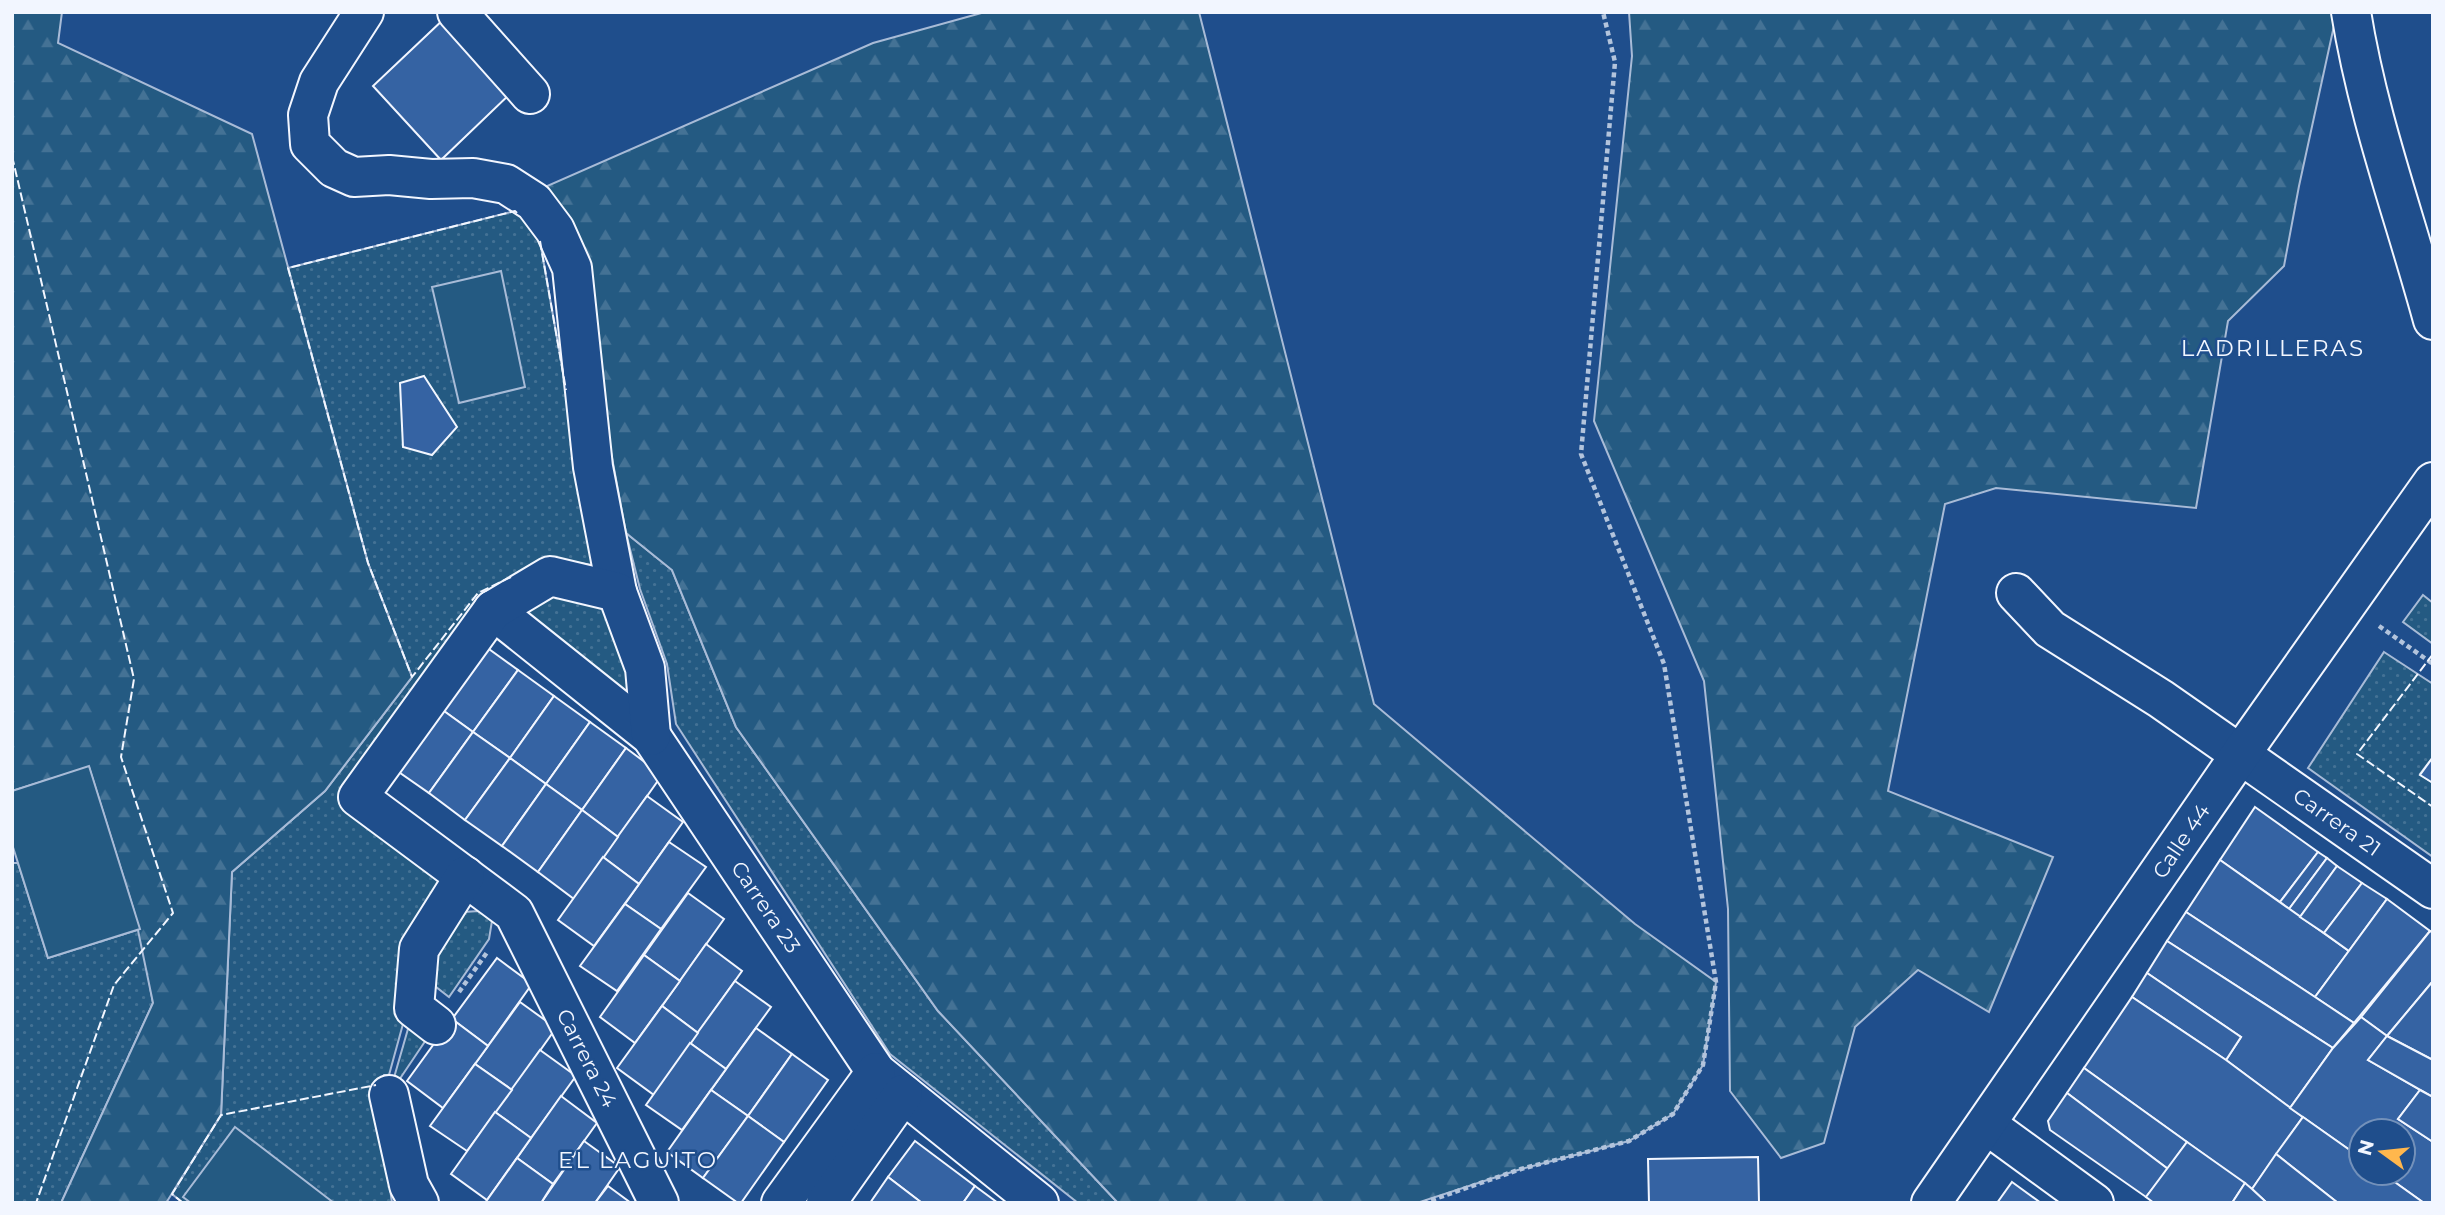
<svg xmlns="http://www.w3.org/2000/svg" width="2445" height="1215" font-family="Montserrat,sans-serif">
<defs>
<pattern id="green-dots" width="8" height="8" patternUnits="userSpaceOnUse" patternTransform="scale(1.75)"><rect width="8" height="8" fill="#245a82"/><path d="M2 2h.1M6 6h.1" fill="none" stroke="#447295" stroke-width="1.8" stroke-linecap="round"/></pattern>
<pattern id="forest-firs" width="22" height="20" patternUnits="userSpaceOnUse" patternTransform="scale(1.75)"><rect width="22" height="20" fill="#245a82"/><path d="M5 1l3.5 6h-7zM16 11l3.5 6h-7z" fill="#447295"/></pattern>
</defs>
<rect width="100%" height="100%" fill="#1f4e8c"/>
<g fill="url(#green-dots)" stroke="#a8bbd7" stroke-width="2">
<polygon points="515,211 538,230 597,566 551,558 343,791 443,878 389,1075 384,1075 376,1085 392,1203 183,1203 172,1194 221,1115 232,872 325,791 412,677 368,563 288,268"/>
<polygon points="626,533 672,570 736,727 938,1011 1118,1203 1078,1203 890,1054 676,724 667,664 640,589"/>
<polygon points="551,591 604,605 627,666 631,701 520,613"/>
<polygon points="2423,595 2433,603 2433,644 2403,622"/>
<polygon points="2384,652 2433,684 2433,757 2420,774 2433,783 2433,857 2308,768"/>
<polygon points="12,863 18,863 48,958 140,929 153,1003 61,1203 12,1203"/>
<polygon points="479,911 492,921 489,939 449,997 431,983 439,949 464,912"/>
<polygon points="414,1008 436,1025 389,1095"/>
</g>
<g fill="url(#forest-firs)" stroke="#a8bbd7" stroke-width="2">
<polygon points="12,12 62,12 58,43 252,134 368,563 412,677 325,791 232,872 221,1115 166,1203 61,1203 153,1003 134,911 89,767 12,791"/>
<polygon points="985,12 1199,12 1374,704 1635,924 1716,982 1703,1065 1673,1114 1629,1141 1521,1169 1417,1203 1118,1203 938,1011 736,727 672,570 626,533 597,377 538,190 873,43"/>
<polygon points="1629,12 2337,12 2299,186 2284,266 2228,321 2196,508 1996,488 1945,504 1888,791 2053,857 1989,1012 1918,970 1855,1027 1824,1143 1781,1158 1730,1091 1728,909 1704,681 1594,421 1632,56"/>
</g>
<g fill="#245a82" stroke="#a8bbd7" stroke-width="2">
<polygon points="501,271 525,387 459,403 432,287"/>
<polygon points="89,766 140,929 48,958 12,844 12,791"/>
<polygon points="235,1127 334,1203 191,1203 183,1197"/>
</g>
<g fill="#3563a3" stroke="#f2f6ff" stroke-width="2">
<polygon points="446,17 514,90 441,160 373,86"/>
<polygon points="424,376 457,427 432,455 403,447 400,383"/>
<polygon points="482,644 518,670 473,732 437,706"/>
<polygon points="518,670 554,696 510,758 473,732"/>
<polygon points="554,696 590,722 546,784 510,758"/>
<polygon points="437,706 473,732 429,793 393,768"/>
<polygon points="590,722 626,748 582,810 546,784"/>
<polygon points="473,732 510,758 465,820 429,793"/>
<polygon points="626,748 662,775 618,837 582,810"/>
<polygon points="2433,757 2433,783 2420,775"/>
<polygon points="510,758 546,784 502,846 465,820"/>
<polygon points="546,784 582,810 538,872 502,846"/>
<polygon points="647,796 683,822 639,884 603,857"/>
<polygon points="2255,807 2318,852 2280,902 2220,860"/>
<polygon points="582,810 618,837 574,899 538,872"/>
<polygon points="669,842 706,867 661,929 625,904"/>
<polygon points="2318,852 2327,858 2289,909 2280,902"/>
<polygon points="603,857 639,884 594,946 558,920"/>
<polygon points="2327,858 2337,866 2300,917 2289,909"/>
<polygon points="2220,860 2349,951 2315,997 2186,912"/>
<polygon points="2337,866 2362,883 2324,933 2300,917"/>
<polygon points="2362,883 2387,899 2349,951 2324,933"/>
<polygon points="688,893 724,919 680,981 644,955"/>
<polygon points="2387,899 2430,931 2354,1023 2315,997"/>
<polygon points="625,904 661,929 617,991 580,966"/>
<polygon points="2186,912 2315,997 2354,1023 2333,1048 2167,941"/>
<polygon points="2430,931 2433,933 2433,981 2387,1036 2361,1017"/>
<polygon points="2167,941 2333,1048 2290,1108 2226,1060 2241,1037 2147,973"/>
<polygon points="706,944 742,971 698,1033 662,1006"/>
<polygon points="644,955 680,981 635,1043 600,1017"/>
<polygon points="497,958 532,984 488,1046 452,1019"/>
<polygon points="2147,973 2241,1037 2226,1060 2132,997"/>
<polygon points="735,981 771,1007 726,1069 690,1043"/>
<polygon points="2433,981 2433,1060 2387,1036"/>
<polygon points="2132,997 2226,1060 2303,1117 2252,1189 2084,1068"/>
<polygon points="520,1002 556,1028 512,1090 475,1064"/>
<polygon points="662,1006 698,1033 654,1095 617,1068"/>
<polygon points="2361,1017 2387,1036 2368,1060 2420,1090 2398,1119 2433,1142 2433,1203 2424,1203 2382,1173 2403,1173 2403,1131 2361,1131 2361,1158 2290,1108 2333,1048"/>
<polygon points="452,1019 488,1046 443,1108 407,1081"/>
<polygon points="756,1028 792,1054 748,1116 711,1090"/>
<polygon points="2387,1036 2433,1060 2433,1097 2368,1060"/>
<polygon points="690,1043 726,1069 682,1130 646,1105"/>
<polygon points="540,1050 576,1076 531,1138 495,1112"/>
<polygon points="792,1054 828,1080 784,1142 748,1116"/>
<polygon points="475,1064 512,1090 467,1151 430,1126"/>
<polygon points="2084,1068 2187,1142 2168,1169 2067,1093"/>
<polygon points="711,1090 748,1116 703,1178 667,1152"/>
<polygon points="2420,1090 2433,1097 2433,1142 2398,1119"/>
<polygon points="2067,1093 2168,1169 2146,1197 2050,1130 2048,1121"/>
<polygon points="561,1096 597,1123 553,1184 517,1158"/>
<polygon points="495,1112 531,1138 487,1200 451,1174"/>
<polygon points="748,1116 784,1142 741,1203 738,1203 703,1178"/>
<polygon points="2303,1117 2361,1158 2361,1173 2382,1173 2424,1203 2338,1203 2276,1154"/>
<polygon points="584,1141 620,1167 595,1203 541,1203"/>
<polygon points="915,1141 975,1186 963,1203 922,1203 888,1177"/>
<polygon points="2187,1142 2245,1183 2232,1203 2154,1203 2146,1197"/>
<polygon points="2276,1154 2338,1203 2267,1203 2252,1189"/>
<polygon points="1758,1157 1759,1203 1649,1203 1648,1159"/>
<polygon points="517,1158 553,1184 541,1203 485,1203"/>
<polygon points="888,1177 922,1203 870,1203"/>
<polygon points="2012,1182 2041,1203 1997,1203"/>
<polygon points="2245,1183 2252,1189 2267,1203 2232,1203"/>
<polygon points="608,1186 631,1203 595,1203"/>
<polygon points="975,1186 998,1203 963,1203"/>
</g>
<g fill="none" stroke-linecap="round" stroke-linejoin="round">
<g stroke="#f2f6ff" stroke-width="42">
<g id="minor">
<polyline points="364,12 319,82 308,115 310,144 334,168 354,177 389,175 431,179 473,178 506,184 534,202 555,230 572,268 593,467 617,592"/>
<polyline points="457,12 530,94"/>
<path d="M2351,12C2368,118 2405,217 2433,320"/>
<polyline points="2016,593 2050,629 2161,699 2433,889"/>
<polyline points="493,610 651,736 876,1072 1039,1203"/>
<polyline points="651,736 645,668 617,592 550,576 493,610 358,797 514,913 659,1203"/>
<polyline points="436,1025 414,1008 419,949 465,876"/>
<polyline points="389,1095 409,1185 419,1203"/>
<polyline points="1987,1125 2094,1203"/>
<polyline points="781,1203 876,1072"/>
<polyline points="826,1203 903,1094"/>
</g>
</g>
<g stroke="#f2f6ff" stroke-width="42">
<polyline id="highway" points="1931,1203 2240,755 2433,482"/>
</g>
<g stroke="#b3c4dc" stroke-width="4.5" stroke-dasharray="5 3.5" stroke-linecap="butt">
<polyline points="2379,626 2433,664"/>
<polyline points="459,992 488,951"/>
<polyline points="1423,1203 1521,1169 1629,1141 1673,1114 1703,1065 1716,982 1664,664 1581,454 1615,62 1603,12"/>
</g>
<use href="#minor" stroke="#1f4e8c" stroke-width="38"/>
<use href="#highway" stroke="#1f4e8c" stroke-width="38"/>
<g stroke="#f2f6ff" stroke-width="2" stroke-dasharray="9 3.5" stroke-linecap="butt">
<polyline points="12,156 134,679 121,757 173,913 114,985 36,1203"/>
<polyline points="540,241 566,390"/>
<polyline points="511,577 478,593 412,677 368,563 288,268 515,211 517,213"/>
<polyline points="2433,654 2357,754 2433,807"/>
<polyline points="183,1203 172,1194 221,1115 376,1085"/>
</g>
</g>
<g text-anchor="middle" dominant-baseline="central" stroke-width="5" stroke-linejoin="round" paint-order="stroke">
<g font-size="21" fill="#f2f6ff" stroke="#1f4e8c">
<text transform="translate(2337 822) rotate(35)">Carrera 21</text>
<text transform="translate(2181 841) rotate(-56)">Calle 44</text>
<text transform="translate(766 907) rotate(56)">Carrera 23</text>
<text transform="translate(587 1058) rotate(63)">Carrera 24</text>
</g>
<g font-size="23" letter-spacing="2" fill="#f2f6ff" stroke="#1f4e8c">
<text x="2273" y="348">LADRILLERAS</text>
<text x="638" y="1160">EL LAGUITO</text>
</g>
</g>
<rect width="2445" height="1215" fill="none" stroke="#f2f6ff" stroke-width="28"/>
<g transform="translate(2382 1152) rotate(285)"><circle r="33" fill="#1f4e8c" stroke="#7391ba" stroke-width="2"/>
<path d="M0-5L12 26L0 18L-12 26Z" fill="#ffb74d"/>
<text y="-10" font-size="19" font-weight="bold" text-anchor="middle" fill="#f2f6ff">N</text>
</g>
</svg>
